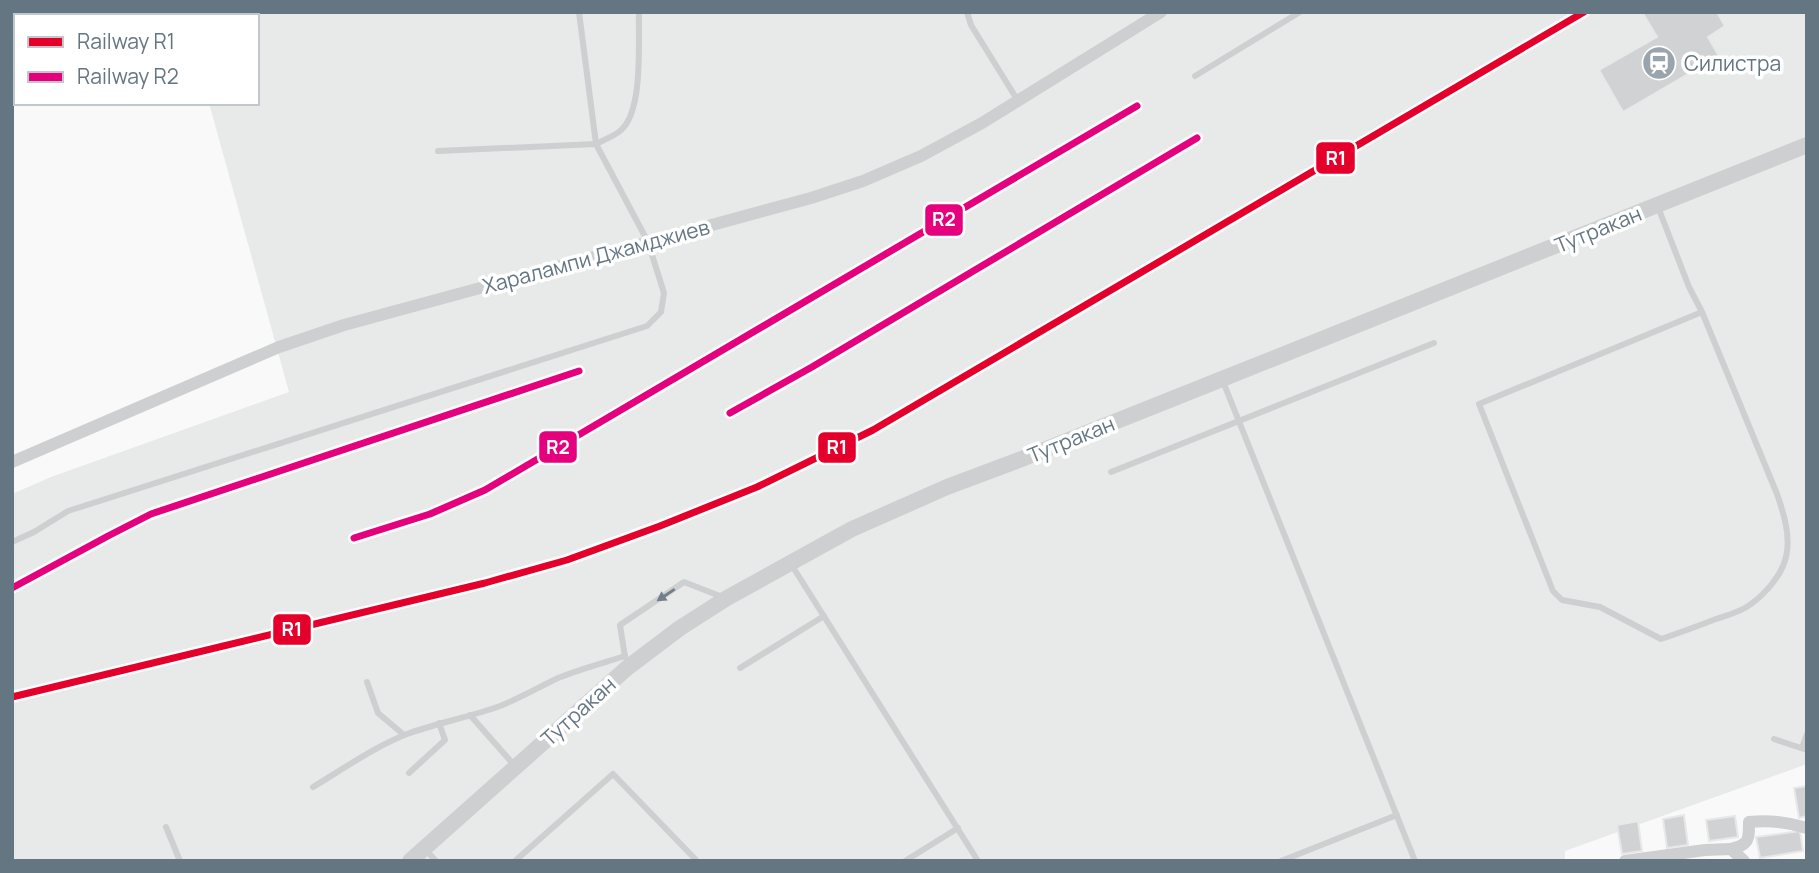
<svg xmlns="http://www.w3.org/2000/svg" width="1819" height="873" font-family="Manrope,sans-serif">
<rect width="100%" height="100%" fill="#f9f9f9"/>
<polygon fill="#e8e9e9" points="183,12 1807,12 1807,764 1565,851 1565,861 12,861 12,494 51,477 289,392 209,103 257,103 257,16 184,16"/>
<g fill="#d0d2d3" stroke="#e8e8e8" stroke-width="2">
<polygon points="1642,12 1717,12 1725,26 1708,37 1719,56 1623,112 1599,70 1657,37"/>
<polygon points="1807,786 1807,816 1799,818 1794,788"/>
<polygon points="1684,815 1688,845 1667,848 1663,819"/>
<polygon points="1735,816 1738,837 1709,841 1706,820"/>
<polygon points="1638,821 1642,851 1622,854 1617,825"/>
<polygon points="1800,831 1803,851 1760,858 1756,837"/>
</g>
<g fill="none" stroke-linecap="round" stroke-linejoin="round">
<g stroke="#cecfd0" stroke-width="6">
<path d="M579,12L596,144C604,140 614,136 620,131C644,112 638,41 639,12"/>
<polyline points="967,12 971,25 1018,101"/>
<polyline points="1195,76 1300,12"/>
<path d="M1658,207L1689,287L1702,312L1777,494C1784,514 1791,537 1786,557C1782,575 1765,594 1751,604C1741,612 1728,615 1716,619C1698,626 1679,633 1661,639L1600,607L1562,600L1553,591L1479,404L1702,312"/>
<polyline points="1222,379 1415,861"/>
<polyline points="1111,472 1434,343"/>
<polyline points="12,542 34,532 68,511 647,326 661,312 664,293 648,242 596,144 438,151"/>
<polyline points="791,564 978,861"/>
<polyline points="625,657 620,625 684,582 725,598"/>
<polyline points="740,668 824,616"/>
<polyline points="367,682 378,713 404,735"/>
<polyline points="470,715 515,766"/>
<polyline points="1774,739 1807,750"/>
<polyline points="1802,748 1807,734"/>
<polyline points="409,773 445,740 439,723"/>
<path d="M313,787C343,769 374,747 407,734C437,723 470,717 500,706C520,698 539,687 558,678C580,669 603,663 625,656"/>
<polyline points="166,827 180,861"/>
<polyline points="425,849 436,861"/>
<polyline points="515,861 613,774 697,861"/>
<polyline points="905,861 958,828"/>
<polyline points="1281,861 1397,815"/>
</g>
<g stroke="#cecfd0" stroke-width="12">
<polyline points="12,462 279,347 344,325 811,198 863,181 921,156 982,123 1161,12"/>
<polyline points="1625,861 1705,850 1731,849"/>
<path d="M1744,861L1731,849C1749,844 1749,841 1749,822C1769,820 1788,822 1807,828"/>
</g>
<polyline stroke="#cecfd0" stroke-width="16" points="410,861 627,668 680,628 727,598 852,529 947,487 1019,460 1222,379 1807,145"/>
<g stroke="#fff" stroke-width="12">
<polyline id="rail-1" points="12,697 485,583 567,560 660,526 757,487 873,430 1584,12"/>
</g>
<g stroke="#fff" stroke-width="12">
<g id="rail-2">
<polyline points="730,413 812,367 1197,138"/>
<polyline points="354,538 430,514 485,490 1137,106"/>
<polyline points="12,588 108,536 151,514 579,371"/>
</g>
</g>
<use href="#rail-1" stroke="#e4002b" stroke-width="7"/>
<use href="#rail-2" stroke="#e5007d" stroke-width="7"/>
</g>
<defs><path id="oneway-solid" d="M-6-.8H1V-3.2L6.5 0L1 3.2V.8H-6Z" transform="scale(1.75)"/></defs>
<use fill="#707f8b" href="#oneway-solid" transform="translate(666 595) rotate(146)"/>
<defs>
<g id="station-disc" transform="scale(1.75)"><circle r="9.5" fill="#99a4ac" stroke="#fff"/><path d="M-3-6H3Q5-6 5-4V2Q5 4 3 4L4.5 6H3L1.5 4h-3L-3 6H-4.5L-3 4Q-5 4-5 2V-4Q-5-6-3-6ZM-3.5-4v3h7v-3ZM-3.5 1v1.5H-2V1ZM2 1v1.5H3.5V1Z" fill="#fff"/></g>
</defs>
<g fill-rule="evenodd">
<use href="#station-disc" x="1659" y="63"/>
</g>
<g text-anchor="middle" dominant-baseline="central" stroke-width="7" stroke-linejoin="round" paint-order="stroke">
<g font-size="21" fill="#657683" stroke="#fff" text-anchor="start">
<text x="1684" y="63">Силистра</text>
</g>
<g font-size="21" fill="#657683" stroke="#fff">
<text transform="translate(1598 229) rotate(-22)">Тутракан</text>
<text transform="translate(596 256) rotate(-15)">Харалампи Джамджиев</text>
<text transform="translate(1071 439) rotate(-22)">Тутракан</text>
<text transform="translate(578 711) rotate(-42)">Тутракан</text>
</g>
</g>
<g stroke="#fff" stroke-width="2.5">
<rect x="1315" y="141" width="41" height="34" rx="7" fill="#e4002b"/>
<rect x="924" y="203" width="40" height="34" rx="7" fill="#e5007d"/>
<rect x="538" y="430" width="40" height="34" rx="7" fill="#e5007d"/>
<rect x="817" y="431" width="40" height="33" rx="7" fill="#e4002b"/>
<rect x="272" y="613" width="40" height="33" rx="7" fill="#e4002b"/>
</g>
<g font-size="19" text-anchor="middle" font-weight="bold" fill="#fff">
<text x="1336" y="165">R1</text>
<text x="944" y="226">R2</text>
<text x="558" y="454">R2</text>
<text x="837" y="454">R1</text>
<text x="292" y="636">R1</text>
</g>
<rect width="1819" height="873" fill="none" stroke="#657683" stroke-width="28"/>
<rect x="14" y="14" width="245" height="91" fill="#ffffff" stroke="#c1c8cd" stroke-width="2"/>
<rect x="28" y="37" width="35" height="10" fill="#e4002b" stroke="#c1c8cd" stroke-width="2"/>
<text x="77" y="49" font-size="21" fill="#657683">Railway R1</text>
<rect x="28" y="72" width="35" height="10" fill="#e5007d" stroke="#c1c8cd" stroke-width="2"/>
<text x="77" y="84" font-size="21" fill="#657683">Railway R2</text>
</svg>
